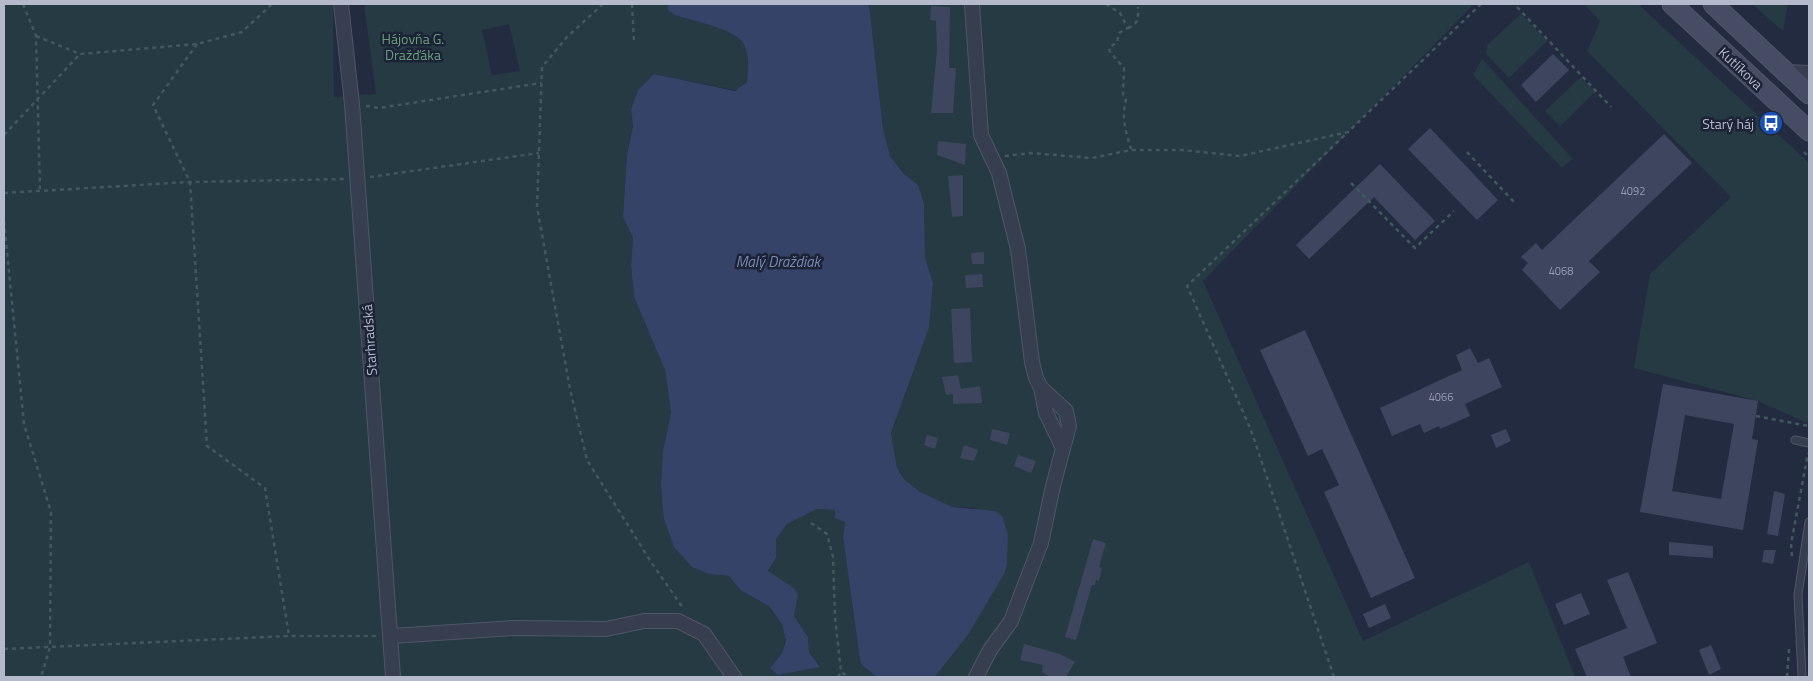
<svg xmlns="http://www.w3.org/2000/svg" width="1813" height="681" font-family="'Titillium Web',sans-serif">
<rect width="100%" height="100%" fill="#232b41"/>
<g fill="#253a42" fill-rule="evenodd">
<path d="M4,4H333L334,97L376,94L364,4H668V10L674,15C691,20 735,29 743,43C750,54 748,71 747,82L739,91L654,74L638,90L631,109L633,126L627,155L623,217L633,238L631,265L634,297L665,370L671,413L663,451L709,574L729,576L740,590L769,606L782,624L786,641L782,653L770,668L779,675L820,666L809,652L808,637L794,616V588L768,572L776,558V541L787,524L817,509L835,510L845,522L843,537L860,660L862,665L877,677H4ZM509,24L520,71L492,75L482,30Z"/>
<polygon points="869,4 1474,4 1203,281 1363,641 1529,562 1575,677 935,677 969,632 975,508 953,507 920,492 904,479 897,468 891,434 929,328 933,283 925,259 924,203 918,185 904,174 890,156 883,129"/>
<polygon points="1584,4 1638,4 1809,163 1809,420 1805,422 1758,401 1634,368 1650,274 1731,197 1587,51 1600,21"/>
<polygon points="1752,4 1788,4 1783,31"/>
<polygon points="1521,14 1547,41 1509,78 1486,54 1487,45"/>
<polygon points="1482,59 1573,159 1562,168 1473,75"/>
<polygon points="1581,77 1595,92 1560,126 1545,111"/>
</g>
<path fill="#354369" d="M668,4H869L883,129L890,156L904,174L918,185L924,203L925,258L933,283L929,328L891,433L897,468L904,479L920,492L953,507L995,511L1002,516L1008,534L1007,565L1004,574L969,633L935,677H877L862,665L860,660L843,537L845,522L835,518V510L817,509L787,524L776,540V558L768,571L794,588L798,595L794,616L808,637L809,652L820,667L778,675L770,668L782,653L786,641L782,624L769,606L740,590L729,576L709,574L692,567L674,547L664,519L661,486L663,451L671,413L665,370L634,297L631,265L633,238L623,217L627,155L633,126L631,109L638,90L654,74L735,91L747,82C748,71 750,54 743,43C735,29 690,20 674,15L668,10Z"/>
<g fill="#3d465e" fill-rule="evenodd">
<polygon points="931,6 950,7 949,68 956,68 953,113 931,113 937,50 936,21 930,20"/>
<polygon points="1553,54 1569,70 1536,102 1521,85"/>
<polygon points="1430,128 1498,200 1477,220 1408,149"/>
<polygon points="1664,134 1692,163 1589,261 1600,272 1560,310 1522,270 1528,263 1521,257 1536,243 1542,250"/>
<polygon points="938,141 966,144 965,165 937,155"/>
<polygon points="1380,164 1435,221 1415,240 1374,197 1309,259 1296,245"/>
<polygon points="963,175 963,216 952,217 948,176"/>
<polygon points="984,252 984,264 972,264 971,253"/>
<polygon points="982,274 983,287 966,288 965,275"/>
<polygon points="970,308 972,362 954,363 951,309"/>
<polygon points="1305,330 1415,578 1371,598 1324,492 1339,485 1322,449 1308,456 1260,350"/>
<polygon points="1470,348 1478,363 1489,358 1502,387 1465,404 1470,416 1440,429 1439,426 1424,433 1420,424 1392,436 1380,408 1462,370 1456,355"/>
<polygon points="958,375 961,389 980,386 982,403 953,404 953,394 946,395 942,377"/>
<path d="M1663,384L1758,401L1752,439L1758,440L1743,530L1640,512ZM1685,415L1734,424L1721,499L1672,491Z"/>
<polygon points="992,429 1010,433 1007,445 990,440"/>
<polygon points="1506,429 1511,441 1496,448 1491,435"/>
<polygon points="927,435 938,438 935,449 924,445"/>
<polygon points="964,445 978,450 974,461 960,458"/>
<polygon points="1018,455 1036,461 1031,473 1014,466"/>
<polygon points="1774,491 1785,494 1778,536 1767,534"/>
<polygon points="1093,539 1106,543 1099,567 1102,568 1099,581 1096,580 1095,585 1092,585 1076,640 1065,637"/>
<polygon points="1669,542 1713,546 1713,558 1669,555"/>
<polygon points="1764,550 1776,550 1773,564 1762,562"/>
<polygon points="1628,572 1657,643 1623,657 1631,677 1587,677 1575,649 1627,628 1607,580"/>
<polygon points="1581,593 1590,614 1564,625 1555,604"/>
<polygon points="1385,604 1391,618 1369,628 1363,614"/>
<polygon points="1024,644 1060,654 1075,662 1066,677 1050,677 1042,672 1043,665 1020,660"/>
<polygon points="1711,645 1721,669 1709,675 1699,650"/>
</g>
<g fill="none" stroke-linecap="round" stroke-linejoin="round">
<g stroke="#4f5668" stroke-width="9">
<g id="service">
<polyline points="1795,440 1809,443"/>
<polyline points="1802,677 1798,595 1809,522"/>
</g>
</g>
<g stroke="#4f5668" stroke-width="16">
<g id="minor">
<polyline points="341,4 352,104 393,677"/>
<polyline points="972,4 981,135 999,173 1018,249 1032,362 1036,378 1041,388 1066,411 1069,426 1053,486 1041,543 1011,621 990,650 976,677"/>
<polyline points="1785,72 1809,73"/>
<polyline points="1041,388 1046,413 1063,448"/>
<polyline points="392,636 513,628 606,629 644,621 678,621 704,634 734,677"/>
</g>
</g>
<g stroke="#4f5668" stroke-width="21">
<g id="secondary">
<polyline points="1672,4 1809,131"/>
<polyline points="1713,4 1809,94"/>
</g>
</g>
<g stroke="#43575f" stroke-width="2.5" stroke-dasharray="4 4" stroke-linecap="butt">
<polyline points="23,4 36,36 40,189"/>
<polyline points="603,4 567,37 542,67 537,207 570,389 587,460 651,562 683,608"/>
<polyline points="632,4 634,42"/>
<path d="M1106,4L1120,13L1128,28L1119,33L1117,42L1109,48L1110,52L1124,68L1123,95L1126,100C1121,117 1126,133 1131,149"/>
<polyline points="1517,7 1611,107"/>
<path d="M1128,28C1139,24 1138,18 1138,7"/>
<polyline points="36,36 80,54 197,44 242,32 272,4"/>
<polyline points="197,44 153,105 190,182 207,446 265,488 289,636"/>
<polyline points="366,106 379,108 541,83"/>
<polyline points="4,135 80,54"/>
<polyline points="1467,152 1514,202"/>
<polyline points="1804,152 1809,157"/>
<polyline points="1005,156 1031,153 1092,158 1131,150 1182,150 1240,156 1348,132 1481,4"/>
<polyline points="370,177 539,153"/>
<polyline points="1351,183 1415,248 1454,211"/>
<polyline points="4,193 190,182 344,179"/>
<polyline points="4,221 24,424 51,512 50,647 41,677"/>
<polyline points="1756,416 1809,426"/>
<polyline points="811,523 827,534 833,557 835,617 841,672 849,677"/>
<polyline points="1792,556 1791,544 1808,453"/>
<polyline points="4,649 289,636 378,636"/>
<polyline points="838,677 841,672"/>
<polyline points="1334,677 1251,430 1187,286 1348,132"/>
<polyline points="1787,677 1789,649"/>
</g>
<use href="#service" stroke="#373e50" stroke-width="7"/>
<use href="#minor" stroke="#373e50" stroke-width="14"/>
<use href="#secondary" stroke="#454c64" stroke-width="19"/>
</g>
<defs>
<g id="bus-disc" transform="scale(1.25)"><circle r="9.5" fill="#1a4fb4" stroke="#1c2336"/><path d="M-5-6H5V4H4V6H2V4H-2V6H-4V4H-5ZM-3.5-4V0h7V-4ZM-3.5 1.2v1.5H-2V1.2ZM2 1.2v1.5H3.5V1.2Z" fill="#fff"/></g>
</defs>
<g fill-rule="evenodd">
<use href="#bus-disc" x="1771" y="123"/>
</g>
<g text-anchor="middle" dominant-baseline="central" stroke-width="5" stroke-linejoin="round" paint-order="stroke">
<g font-size="11" fill="#969cb0">
<text x="1633" y="191">4092</text>
<text x="1561" y="271">4068</text>
<text x="1441" y="397">4066</text>
</g>
<g font-size="14" fill="#699e7d" stroke="#1c2336">
<text x="413" y="38">Hájovňa G.<tspan x="413" dy="16">Dražďáka</tspan></text>
</g>
<g font-size="14" fill="#b4b9cb" stroke="#1c2336">
<text transform="translate(1741 68) rotate(43)">Kutlíkova</text>
<text transform="translate(369 340) rotate(-94)">Starhradská</text>
</g>
<g font-size="14" fill="#b4b9cb" stroke="#1c2336" text-anchor="end">
<text x="1754" y="123">Starý háj</text>
</g>
<g font-size="15" font-style="italic" fill="#798ab4" stroke="#1c2336">
<text x="778" y="261">Malý Draždiak</text>
</g>
</g>
<rect width="1813" height="681" fill="none" stroke="#b4b9cb" stroke-width="10"/>
</svg>
